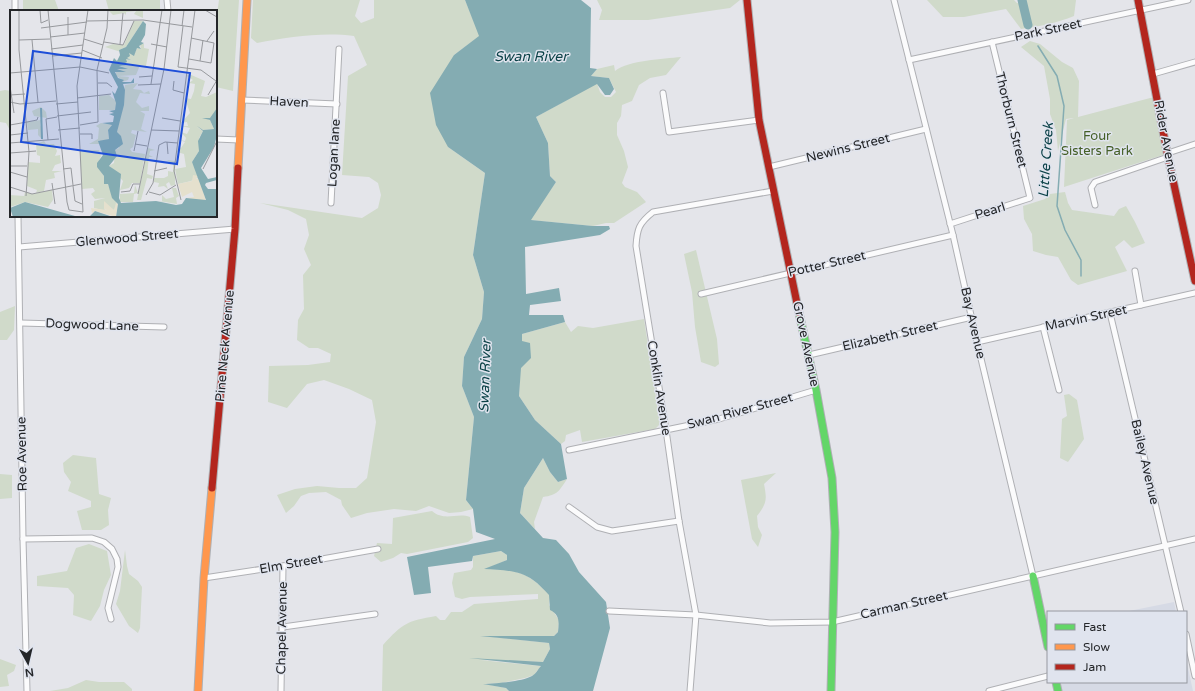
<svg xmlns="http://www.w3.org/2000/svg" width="1195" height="691" font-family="'Varela Round',sans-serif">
<rect width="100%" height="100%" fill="#e4e5ea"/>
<g fill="#d6dae5">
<polygon points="1174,602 1176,612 1124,612"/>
<polygon points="1186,659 1193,691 1062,691 1060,682 1186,682"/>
</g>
<g fill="#d0daca">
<polygon points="23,0 55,0 59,11 23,11"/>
<polygon points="106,0 160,0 160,11 109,11"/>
<polygon points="219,0 239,0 233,91 216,87 216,64 218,35 216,34 216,21"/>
<path d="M253,0H360L355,16L361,23L374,18V0H465L480,36L454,55L448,147L485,173L473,255L484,292L482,319L464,357L462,386L474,417L466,500L473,509L461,512L449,513L429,506L416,511L394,509L367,513L351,518L342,505L341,500L326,492L309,493L301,496L294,506L286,513L277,495L295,489L317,486L339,488H356L367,478L376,422L372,400L349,389L324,380L307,384L287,408L268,402L269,366L308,365L330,362L331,354L318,348H309L297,340L298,320L304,309L303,275L311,265L304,249L309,235L306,219L288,210L260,203L362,218L378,208L381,195L378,183L369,177L342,175L348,76L367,65L354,36C322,32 289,37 257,43L251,38Z"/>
<polygon points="597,0 740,0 730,8 648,20 599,20 602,10"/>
<path d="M927,0H1014L1017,3L1025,4V0H1076L1074,16C1057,23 1040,26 1021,29L1006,9L964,17H943Z"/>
<polygon points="1030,41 1040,44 1062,62 1073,68 1079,81 1078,117 1154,97 1166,154 1064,187 1067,120 1074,118 1066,119 1058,151 1056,130 1050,114 1050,99 1044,66 1021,47"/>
<path d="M681,57L666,75L650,78L639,85L632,101L622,105L621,116L617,123V135L624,151L628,167L622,183L625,187L637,192L646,202L614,223H606L593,226L530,220L556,182L550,176L548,143L536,117L597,83L600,92L605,97H611L616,92L609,78L591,76L597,69L614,65L615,71C629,60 663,59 681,57Z"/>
<polygon points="5,90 11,91 11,132 6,123 0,122 0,91"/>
<polygon points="1065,192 1068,203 1072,210 1114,216 1119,209 1126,206 1135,222 1145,243 1132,248 1124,240 1115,247 1127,271 1078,285 1071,280 1058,257 1046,255 1033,251 1032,234 1024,219 1023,206 1045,199 1050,194"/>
<polygon points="696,250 717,339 719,364 715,367 701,362 695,327 692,292 684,254"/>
<polygon points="15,306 14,330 7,340 0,340 0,312"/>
<polygon points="644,319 660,424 655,429 582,442 580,430 566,435 565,441 561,444 535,420 519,396 522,334 565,322 571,332 578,326 593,328"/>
<polygon points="1069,394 1077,400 1084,439 1068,462 1060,458 1062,419 1067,416 1064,395"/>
<polygon points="73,455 96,458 99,494 111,498 108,510 109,525 101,530 82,530 77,511 91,507 91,501 68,491 71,482 64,472 63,463"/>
<path d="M543,458L550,472L558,482L567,479C559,491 558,495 543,497L534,522L535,529L520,513L524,488Z"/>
<path d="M776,473L764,484C767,500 767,503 757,516L758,527L762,535L758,547L752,539L741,480Z"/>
<polygon points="0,474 12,475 12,498 0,499"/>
<path d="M432,511C445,522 457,512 470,517L473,538L468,542L407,554L401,553L393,558L381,562L374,556L377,543L392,544L393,518Z"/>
<polygon points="89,544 107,551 111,575 104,590 100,606 91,621 73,615 74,595 68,588 37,586 37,576 67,571 76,548"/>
<polygon points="125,550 127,566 129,574 138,581 142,587 140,628 138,633 129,626 116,604 120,591"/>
<path d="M501,551L507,555V560L486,569C502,569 519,570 533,580C539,584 544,590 550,595L549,605L559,620L558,632L554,636H486L549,643L550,649L543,662L480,660L541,666L534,675L525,678L501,683L485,684L506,688L509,691H382L383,645C403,623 407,621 436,616L440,620H445L451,612H462L474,604L538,599V594L470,597L462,599L455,597L452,583L454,573L471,570L473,567V556Z"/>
<polygon points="0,659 16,665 14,671 7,675 9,686 0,687"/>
<polygon points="86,680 99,682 124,682 132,689 132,691 50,691 68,688"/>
</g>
<path fill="#84acb2" d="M465,0H581L591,8L590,68L597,69L591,76L609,78L614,89L610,95H605L597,84L536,117L548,143L550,176L556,182L531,220L593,226H609L610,229L600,235L525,247L526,294L559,288L561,301L530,305L529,315H563L565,322L522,334V341L530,343L531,358L521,368L519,396L535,420L561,444L567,479L558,482L550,472L543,458L524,488L520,513L543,538L556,540L569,554L579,572L606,602L610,628L593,691H509L506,688L483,684C496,683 521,682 532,676C536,674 538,669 541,666L469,658L543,662L550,649L549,643L480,636H554L558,632C559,622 560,615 550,610L549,595C544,590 539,584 533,580C519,570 501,570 484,569L507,560V555L501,551L473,556L472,561L428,567L431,593L414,595L407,557L495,539L476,532L473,509L466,500L474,417L462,386L464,357L482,319L484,292L473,255L485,173L448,147L436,125L430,93L454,55L479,36Z"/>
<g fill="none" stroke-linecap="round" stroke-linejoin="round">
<polyline stroke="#84acb2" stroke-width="1.5" points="1038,46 1057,76 1064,106 1057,206 1065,230 1081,260 1081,276"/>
<polyline stroke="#84acb2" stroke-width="9" points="1022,0 1028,25"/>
<g stroke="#afb0b4" stroke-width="7">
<g id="street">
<polyline points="15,0 15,11"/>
<polyline points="167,0 168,11"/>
<polyline points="894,0 953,235 977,342 1033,576"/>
<polyline points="909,60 1188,0"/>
<polyline points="1153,74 1195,62"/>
<polyline points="663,93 669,132 759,120"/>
<polyline points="242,100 337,104"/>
<polyline points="216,139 239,140"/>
<polyline points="1168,153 1195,144"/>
<polyline points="769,167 926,129"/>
<polyline points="331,203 339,49"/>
<polyline points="1095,205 1091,188 1095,182 1168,157"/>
<polyline points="18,216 23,539 27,691"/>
<polyline points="950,224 1030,198 992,42"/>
<polyline points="19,247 235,229"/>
<polyline points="1135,271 1141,305"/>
<polyline points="701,294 953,235"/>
<polyline points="1110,313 1181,612"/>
<polyline points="21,323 164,327"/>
<polyline points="1043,327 1059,390"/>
<polyline points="977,342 1195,293"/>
<polyline points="809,355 972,317"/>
<polyline points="569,450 719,419 816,390"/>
<polyline points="569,507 597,527 612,531 679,521"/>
<polyline points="23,539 92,538 104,542 112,549 117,559 118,567 108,608 111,619"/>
<polyline points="204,578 283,566 378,549"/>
<polyline points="609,611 696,615 770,623 832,622 1195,539"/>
<polyline points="283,627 375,614"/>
<polyline points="1186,634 1195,676"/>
<polyline points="281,691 283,566"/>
<path d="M690,691L696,615L679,521L666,430L636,246C637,229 639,223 653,212L773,191"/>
<polyline points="989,691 1048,676"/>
</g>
</g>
<g stroke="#afb0b4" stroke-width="9">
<g id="fast">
<polyline points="799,313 816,390 832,478 835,532 831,691"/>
<polyline points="1033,576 1048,647"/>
<polyline points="1056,682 1058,691"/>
</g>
</g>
<g stroke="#afb0b4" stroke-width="9">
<g id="slow">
<polyline points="238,168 247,0"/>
<polyline points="198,691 204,578 212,488"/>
</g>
</g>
<g stroke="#afb0b4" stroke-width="9">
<g id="jam">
<polyline points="747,0 759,120 799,313"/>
<polyline points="1138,0 1168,157 1195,281"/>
<polyline points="212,488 235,229 238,168"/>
</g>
</g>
<use href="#street" stroke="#fbfbfc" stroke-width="5"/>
<use href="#fast" stroke="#63d668" stroke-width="7"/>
<use href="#slow" stroke="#ff974d" stroke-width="7"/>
<use href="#jam" stroke="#b3261e" stroke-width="7"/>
</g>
<g text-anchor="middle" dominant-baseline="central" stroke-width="3" stroke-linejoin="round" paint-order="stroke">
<g font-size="13" fill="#242629" stroke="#e0e4ee">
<text transform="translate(1048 30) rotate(-12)">Park Street</text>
<text transform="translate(289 102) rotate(3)">Haven</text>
<text transform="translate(1011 120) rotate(76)">Thorburn Street</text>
<text transform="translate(1166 141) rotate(79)">Rider Avenue</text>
<text transform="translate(848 148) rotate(-14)">Newins Street</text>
<text transform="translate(334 153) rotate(-87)">Logan lane</text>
<text transform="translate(990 211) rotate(-17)">Pearl</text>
<text transform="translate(127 238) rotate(-5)">Glenwood Street</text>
<text transform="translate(827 264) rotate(-13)">Potter Street</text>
<text transform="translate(1086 318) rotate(-12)">Marvin Street</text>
<text transform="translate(973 323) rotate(77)">Bay Avenue</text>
<text transform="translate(92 325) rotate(2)">Dogwood Lane</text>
<text transform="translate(890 336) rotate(-13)">Elizabeth Street</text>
<text transform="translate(806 344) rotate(78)">Grove Avenue</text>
<text transform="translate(225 346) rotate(-85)">Pine Neck Avenue</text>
<text transform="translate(659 388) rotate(81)">Conklin Avenue</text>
<text transform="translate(740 411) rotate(-15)">Swan River Street</text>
<text transform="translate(22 454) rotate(-91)">Roe Avenue</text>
<text transform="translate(1145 462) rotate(77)">Bailey Avenue</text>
<text transform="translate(291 564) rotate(-10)">Elm Street</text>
<text transform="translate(904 605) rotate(-13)">Carman Street</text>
<text transform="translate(282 628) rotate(-89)">Chapel Avenue</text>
</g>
<g font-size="13" fill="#445f26" stroke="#e0e4ee">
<text x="1097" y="136">Four<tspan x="1097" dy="15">Sisters Park</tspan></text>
</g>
<g font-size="14" font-style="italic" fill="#0c4248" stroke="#e0e4ee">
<text x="531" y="56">Swan River</text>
<text transform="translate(1046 160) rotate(-86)">Little Creek</text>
<text transform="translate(485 376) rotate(-88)">Swan River</text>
</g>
</g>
<g transform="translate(10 10)">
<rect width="207" height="207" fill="#e4e5ea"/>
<path d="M133,0V8L124,4L126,1L116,2V5L114,3L103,5L99,1ZM124,11H133L116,37L109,40L111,42L95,37L103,34L114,35ZM130,34H134V38L139,39L136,56L130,55L126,65L108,66L119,67L118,70L112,72L113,70L106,66V61L111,60L107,59L114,55L116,49L121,50L117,48L119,43L124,45L127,38L131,39ZM179,64L195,71L191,86L196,87L207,82V98L201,108H195L200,110L204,119L193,120L187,117L193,121L189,128V141L182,152L188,163L195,189L189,169L186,168L188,166L181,171L168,174L165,159L176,157L174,144L167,142L168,136L171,138L175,132L170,130L175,131L176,128L171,122L177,124L180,118L171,116H178L177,112L171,113L180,103L175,88L181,89L184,81L185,74L179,73L183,70L177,66ZM128,73L123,79L131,80L134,83L139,81L140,84L130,83L126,92L132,98L139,96V101H130L135,104L131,119L137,122L122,120L121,123L126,125L123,137L120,139L122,142L135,144L130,173H122L119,178L110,180L113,171L99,156L104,153L105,140L109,138L107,122L115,75ZM99,85L107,92L105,100H89V86ZM31,97L36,102L37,108L24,106L22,101ZM31,110L30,117L31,115L33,130L28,125V119L18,120L17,112ZM91,113L102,115L98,121L99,129L91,132L89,130L90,134H79L88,129L89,118L86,116ZM34,131L36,134H44L47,141L45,146L50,145L51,153L45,155L42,161H52L44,163L45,168L36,170L34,181L26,183L27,180L17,176L18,152L30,153V146L27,145L26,134ZM138,138L145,140L140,141L139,145L143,147H139L137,164L143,166L142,169L137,168L131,190H127ZM70,140H89L91,146L87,156L94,166L107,194L104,200L94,194V199L97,201L84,198V191L95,188L85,189L81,184L85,181L83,178L72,179ZM157,150L165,151V175L161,176L159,172L156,174L158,179L154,176L148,177L149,173L144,172V168H154L158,166V161L163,162V154ZM125,175L128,183L124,184L123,192H110V184L124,183ZM162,178H166L169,186L166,188L167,194L149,191H152V185L156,189L164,187ZM42,180L43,190L38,197L15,192L0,197V185L14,186L15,182L23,184Z" fill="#d0daca"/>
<path d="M183,165L188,166L186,169H189L196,191L176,188L184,187L182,182L172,187L168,174L182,171ZM94,191L104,200L106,193L108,194L106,207L85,201L82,203L81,198L97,200L94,199Z" fill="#e5e0cd"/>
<path d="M133,11L136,14L135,25L131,32L134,33L129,36L131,39L127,38L124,46L119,43L120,46L117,48L121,50L116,49L117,52L113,54L117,55L109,56L118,59H107L116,62H105L108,68L114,70L112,72H121L124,68V73L113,74L115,80L114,95L107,122L111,126L113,134L105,140L107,146L99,156L111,164L109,188L111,193L146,191L166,195L172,194L176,188L196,190L182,152L189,141L188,131L193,121L187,116L193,120L204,119L200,110L192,108H200L207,98V125L204,137L191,158L198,169L207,167V170L196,173L195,175L198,179H207V207H106L108,194L102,188L98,174H94V166L87,157V153L93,145L88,131L99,129L98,120L102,115L92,113L103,112L104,106L99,104L104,103L99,101L105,100L106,93L102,81L105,84L108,77L99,60L104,48L107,51L110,45L109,40L116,37ZM15,192L65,206H80L85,201L103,207H3L0,198Z" fill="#84acb2"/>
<path fill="none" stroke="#84acb2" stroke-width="2" d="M31,98L32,129"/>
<path fill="none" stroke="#97999d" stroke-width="1" d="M9,0V40L19,142L16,186M30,0L31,13L38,10M38,0L57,192L59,200L73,202L67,76L78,0M195,0L207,7M58,7V25M77,11L133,10L182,17M172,16L174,0M173,16L168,57L191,60L206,71M31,18L77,12M40,27L75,23M74,29L93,35M9,30L40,29M22,30L28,92M197,31L204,21M94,32L113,35L124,11M110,34L113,3M141,34L157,37M41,39L73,35M72,40L92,48M42,46L72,43M179,49L201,53L204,33L181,28M190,51L193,30M0,63L70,57L99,63M129,67L142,66M164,71L163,80L174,83M88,73H97L102,77M141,74L152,0M128,75L151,74M0,76L4,103M0,85L15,84M198,85L207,70M67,88L101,84M0,92L10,94L46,91M46,94L68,92M47,106L81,102M152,108L170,111M17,112L27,110L28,107M0,115L17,112M70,115L88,112L87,60L97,18L98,0M48,120L70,118M141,120L169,121M70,124H82V129M0,125L18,123M38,130L36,109L47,107M157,132L158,144M0,133L49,129M125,134L137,136M124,141L128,121M0,143L26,141M0,156H17M53,159L61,158L63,175M193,159L207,131M144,161L157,158M0,162L17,167M42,173L45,194M63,176L65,191L72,194M0,177L22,184L71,174M111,182L120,181L123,174H130M139,182L150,185L166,175M128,184L154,59L161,0M136,185L143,173L149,135L155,132L168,133M171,190L164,161L185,0"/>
<path fill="#1d4ed8" fill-opacity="0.15" stroke="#1d4ed8" stroke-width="2" d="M23,41L180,63L167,154L11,132Z"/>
<rect width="207" height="207" fill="none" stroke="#242629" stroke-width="2"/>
</g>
<rect x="1047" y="611" width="140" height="72" fill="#e0e4ee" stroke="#95989f"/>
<rect x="1055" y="624" width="20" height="6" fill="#63d668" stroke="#95989f"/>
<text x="1083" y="631" font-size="12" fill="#242629">Fast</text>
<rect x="1055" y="644" width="20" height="6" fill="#ff974d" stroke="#95989f"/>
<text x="1083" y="651" font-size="12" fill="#242629">Slow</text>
<rect x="1055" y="664" width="20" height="6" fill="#b3261e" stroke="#95989f"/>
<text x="1083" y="671" font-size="12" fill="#242629">Jam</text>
<g transform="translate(28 663) rotate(172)" stroke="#e0e4ee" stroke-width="3" paint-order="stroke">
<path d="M0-3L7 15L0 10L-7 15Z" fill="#242629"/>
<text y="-6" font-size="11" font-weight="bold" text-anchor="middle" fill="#242629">N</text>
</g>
</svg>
